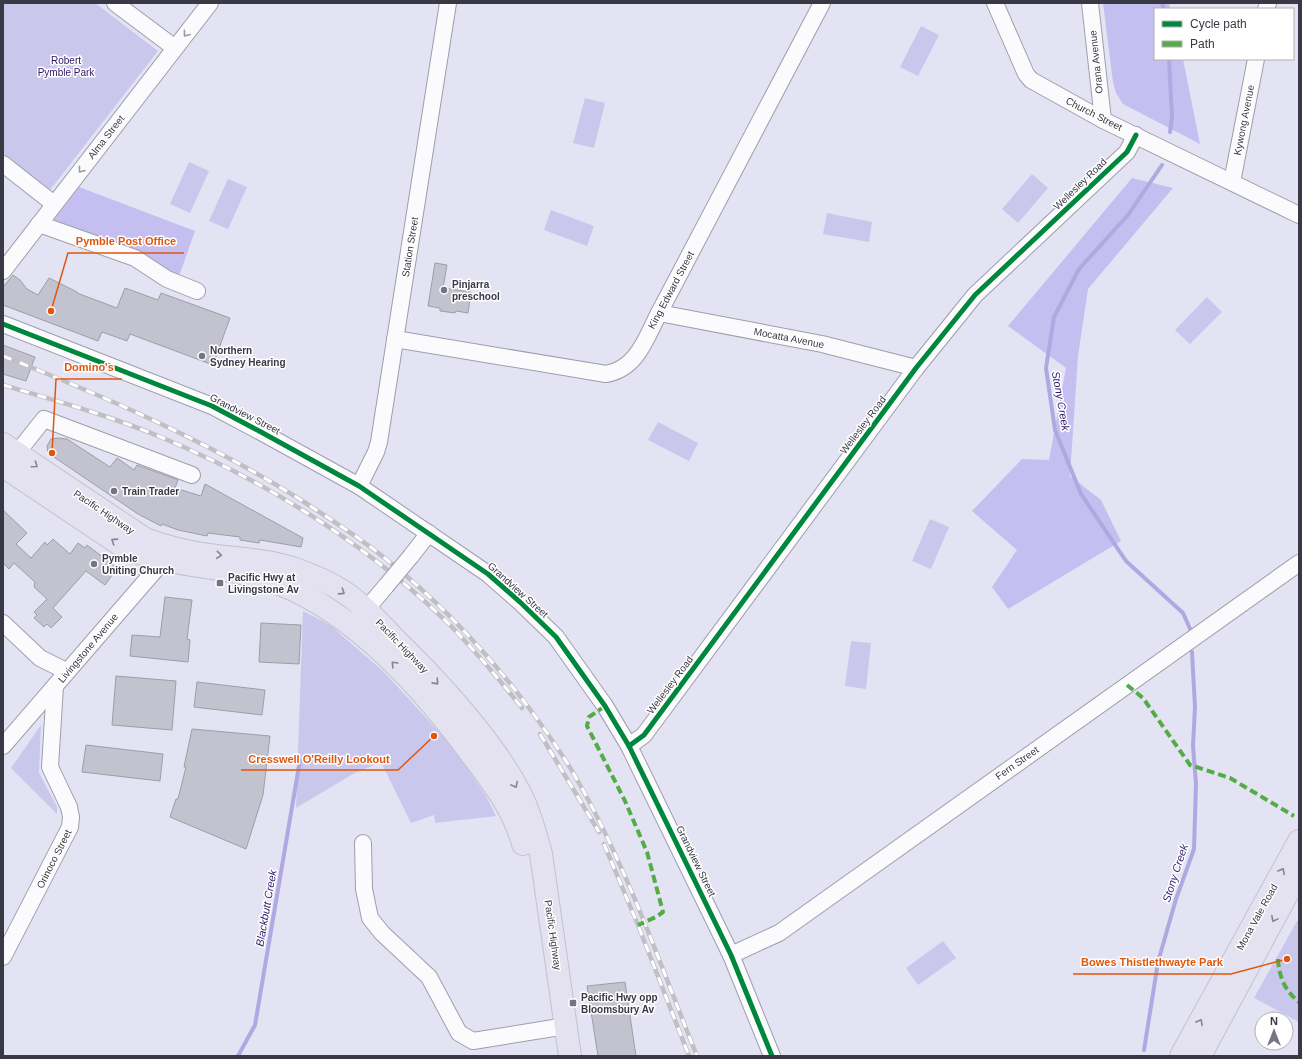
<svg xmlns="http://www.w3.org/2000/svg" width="1302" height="1059" font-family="Arial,sans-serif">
<rect width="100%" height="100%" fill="#e3e3f4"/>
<g fill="#cac7ec">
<polygon points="3,3 95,3 158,51 50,190 3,154"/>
<polygon points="921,26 939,35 918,76 900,67"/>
<polygon points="585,98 605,103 594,148 573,143"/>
<polygon points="189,162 209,171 190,213 170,204"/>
<polygon points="1032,174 1048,188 1018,223 1002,209"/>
<polygon points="228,179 247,187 228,229 209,221"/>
<polygon points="551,210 594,226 587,246 544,230"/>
<polygon points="827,213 872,222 869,242 823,234"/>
<polygon points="1207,297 1222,312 1190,344 1175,330"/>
<polygon points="658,422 698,443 689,461 648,440"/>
<polygon points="930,519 949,527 931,569 912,561"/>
<polygon points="303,611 330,625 384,672 451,745 486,796 496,816 435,823 434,815 411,823 381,762 353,774 296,808"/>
<polygon points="851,641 871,643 866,689 845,686"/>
<polygon points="41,725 39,773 57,807 57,814 11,768"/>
<polygon points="1297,921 1299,921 1299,1022 1254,998"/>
<polygon points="943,941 956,958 918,985 906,968"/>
</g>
<g fill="#c4bff0">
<polygon points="1103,3 1169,3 1170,9 1155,9 1155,59 1183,59 1200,144 1123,104 1116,93 1113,82"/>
<polygon points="1132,178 1173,188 1088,289 1078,356 1070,476 1101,500 1121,541 1008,609 992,587 1017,550 972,511 1022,459 1049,460 1066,368 1008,326"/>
<polygon points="79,187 195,231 178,279 145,254 54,220"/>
</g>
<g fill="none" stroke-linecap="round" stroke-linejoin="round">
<g stroke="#afa9e1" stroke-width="4">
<polyline points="1162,3 1164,9"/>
<polyline points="1169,59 1172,117 1170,132"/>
<polyline points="1162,165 1128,215 1079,269 1054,317 1046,368 1055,430 1081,494 1126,561 1183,613 1191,631"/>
<polyline points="1144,1050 1158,962 1176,899 1194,849 1196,784 1193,746 1195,707 1192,652"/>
<polyline points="238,1056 255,1025 300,760"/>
</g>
</g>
<g fill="#c3c3d0" stroke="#9d9daa">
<polygon points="435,263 447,265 443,288 471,292 468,313 456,311 455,313 440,311 440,308 428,306"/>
<polygon points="13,275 20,280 27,289 38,295 49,278 77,292 77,293 117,308 125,288 158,300 161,293 230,318 213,365 130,334 127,341 102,332 98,341 3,305 3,287"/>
<polygon points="3,345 35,357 26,381 3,374"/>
<polygon points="58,438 67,439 110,467 117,458 134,470 137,465 178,480 175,488 201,496 205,484 303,538 301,547 260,540 259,543 240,540 240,537 208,533 207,536 178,530 162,524 161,526 138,514 48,453 47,446 51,439"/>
<polygon points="3,510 27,533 16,544 31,558 45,542 47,545 53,539 70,554 78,543 85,548 87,545 117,568 105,585 86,571 53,608 62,617 51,628 47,624 44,627 34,618 37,615 34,612 47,599 34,587 35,582 14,563 9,569 3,563"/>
<polygon points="165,597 192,600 187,639 190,640 188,662 130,656 132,635 160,637"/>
<polygon points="261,623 301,625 299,664 259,662"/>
<polygon points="116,676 176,681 172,730 112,725"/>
<polygon points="197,682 265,690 262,715 194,707"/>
<polygon points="192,729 270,736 263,795 246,849 170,817 176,799 178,799 186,767 184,767"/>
<polygon points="86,745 163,754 160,781 82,772"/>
<polygon points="625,982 636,1056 598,1056 587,986"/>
</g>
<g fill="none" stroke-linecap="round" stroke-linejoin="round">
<g stroke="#9e9eab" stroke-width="18">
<g id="minor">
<polyline points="115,3 175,48"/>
<polyline points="995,3 1026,74 1031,80 1103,120 1299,215"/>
<polyline points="1090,3 1103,120"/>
<polyline points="1266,9 1268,3"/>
<polyline points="3,164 54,204"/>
<polyline points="1232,182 1256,59"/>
<polyline points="39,224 135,258 167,279 197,291"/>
<polyline points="3,271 210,3"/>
<polyline points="659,313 822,344 916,368"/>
<polyline points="3,324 212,406 261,432 359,486 488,574 520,602 556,637 605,706 629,746 731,955 772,1056"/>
<path d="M395,339L606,374C637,369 646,338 659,313L822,3"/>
<polyline points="17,453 44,419 192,475"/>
<polyline points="359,486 376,452 379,442 448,3"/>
<polyline points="411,556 429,533"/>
<polyline points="359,618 386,586"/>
<polyline points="3,623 40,658 66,671"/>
<polyline points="3,746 163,561 166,552"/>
<polyline points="629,746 644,735 916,368 975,295 1127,152 1136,135"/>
<polyline points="363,843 364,889 370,918 382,933 429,977 459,1033 473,1041 566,1026"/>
<polyline points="731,955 779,933 1299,563"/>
<polyline points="3,957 70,827 71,817 69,807 50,767 55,686"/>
</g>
</g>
<g stroke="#c2c2cb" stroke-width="24">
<g id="highway">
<path d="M3,444L145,539C162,545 179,550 197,553C230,559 263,558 295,569C312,575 329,582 344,592C363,605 378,621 393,637C438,681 496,743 523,799C531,817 536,835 541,854L570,1056"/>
<path d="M3,466L124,547C175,570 230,564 280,584C358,615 423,689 472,755C493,783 514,810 523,844"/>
<polyline points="1181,1056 1299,841"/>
<polyline points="1200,1056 1299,872"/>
</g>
</g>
<use href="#minor" stroke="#fbfbfd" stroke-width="16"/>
<use href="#highway" stroke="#e4e2f1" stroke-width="22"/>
<g stroke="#bfbfc4" stroke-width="4.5">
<g id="rail">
<path d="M3,356C106,397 207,441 301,500C330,519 359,537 386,559C437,600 483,648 523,700C541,724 560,750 575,776C626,864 659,962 697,1056"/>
<path d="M3,385C57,401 111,416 163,438C269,483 368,545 450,625C475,651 499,679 522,708"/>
<polyline points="540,734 599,832"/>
<polyline points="604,844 638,925 689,1056"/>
</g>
</g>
<use href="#rail" stroke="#fff" stroke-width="3" stroke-dasharray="9" stroke-linecap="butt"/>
<g stroke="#9e9eab" stroke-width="18" stroke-linecap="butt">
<polyline id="minor-bridge" points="386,586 411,556"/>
</g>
<use href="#minor-bridge" stroke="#fbfbfd" stroke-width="16"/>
<g stroke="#55ac47" stroke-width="4" stroke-dasharray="8 4" stroke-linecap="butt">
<polyline points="1127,685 1143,698 1190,765 1230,778 1294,816"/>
<polyline points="605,706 589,717 587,726 625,801 647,852 663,912 656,917 638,925"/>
<path d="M1278,959C1279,977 1285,991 1299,1002"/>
</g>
<g stroke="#fff" stroke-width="8">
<g id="cycleway">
<polyline points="3,324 212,406 261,432 359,486 488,574 520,602 556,637 605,706 629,746 731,955 772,1056"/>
<polyline points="629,746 644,735 916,368 975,295 1127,152 1136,135"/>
</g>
</g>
<use href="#cycleway" stroke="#00873e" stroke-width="5"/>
</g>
<defs><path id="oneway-chevron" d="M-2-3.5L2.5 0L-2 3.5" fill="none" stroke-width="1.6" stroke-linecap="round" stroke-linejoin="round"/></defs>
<g stroke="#9a9aa1">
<use href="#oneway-chevron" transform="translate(186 34) rotate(127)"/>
<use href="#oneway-chevron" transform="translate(81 170) rotate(128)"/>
</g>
<g stroke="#868492">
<use href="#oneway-chevron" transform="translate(35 465) rotate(35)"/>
<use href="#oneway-chevron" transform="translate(114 541) rotate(-147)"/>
<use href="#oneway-chevron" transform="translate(219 555) rotate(5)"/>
<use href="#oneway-chevron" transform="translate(342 592) rotate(33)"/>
<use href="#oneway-chevron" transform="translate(394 664) rotate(-134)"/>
<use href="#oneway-chevron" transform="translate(436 682) rotate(48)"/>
<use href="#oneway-chevron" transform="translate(515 785) rotate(61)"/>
<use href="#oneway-chevron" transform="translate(1282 871) rotate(-61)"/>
<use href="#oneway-chevron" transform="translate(1274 919) rotate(118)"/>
<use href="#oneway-chevron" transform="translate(1200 1022) rotate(-61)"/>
</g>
<g fill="#747482" stroke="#fff" stroke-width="1.5">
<circle cx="444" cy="290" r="4"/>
<circle cx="202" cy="356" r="4"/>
<circle cx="114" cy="491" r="4"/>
<circle cx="94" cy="564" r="4"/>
<rect x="216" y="579" width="8" height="8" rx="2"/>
<rect x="569" y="999" width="8" height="8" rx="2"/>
</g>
<g text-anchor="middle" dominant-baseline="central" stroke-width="3" stroke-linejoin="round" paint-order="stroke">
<g font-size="10" fill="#2e1469" stroke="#fff">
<text x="66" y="60">Robert<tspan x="66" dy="12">Pymble Park</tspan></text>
</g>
<g font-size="10" fill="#393845" stroke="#fff">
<text transform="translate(1096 62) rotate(-96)">Orana Avenue</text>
<text transform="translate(1094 114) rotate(27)">Church Street</text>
<text transform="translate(1244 120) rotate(-79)">Kywong Avenue</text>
<text transform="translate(106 137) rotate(-52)">Alma Street</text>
<text transform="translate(1080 184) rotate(-44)">Wellesley Road</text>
<text transform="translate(410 247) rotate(-81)">Station Street</text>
<text transform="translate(671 290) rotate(-62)">King Edward Street</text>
<text transform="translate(789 338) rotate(11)">Mocatta Avenue</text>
<text transform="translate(245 414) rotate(27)">Grandview Street</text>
<text transform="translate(863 425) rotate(-53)">Wellesley Road</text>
<text transform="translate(104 512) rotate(34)">Pacific Highway</text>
<text transform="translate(518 590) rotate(42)">Grandview Street</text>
<text transform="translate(402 646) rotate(46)">Pacific Highway</text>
<text transform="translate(88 648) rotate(-50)">Livingstone Avenue</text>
<text transform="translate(670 685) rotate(-53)">Wellesley Road</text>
<text transform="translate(1017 763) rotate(-35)">Fern Street</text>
<text transform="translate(54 859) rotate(-63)">Orinoco Street</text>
<text transform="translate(696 861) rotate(64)">Grandview Street</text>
<text transform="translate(1257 917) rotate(-61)">Mona Vale Road</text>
<text transform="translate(553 935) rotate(82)">Pacific Highway</text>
</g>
<g font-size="10" font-weight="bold" fill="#393845" stroke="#fff" text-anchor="start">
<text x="452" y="284">Pinjarra<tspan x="452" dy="12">preschool</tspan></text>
<text x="210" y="350">Northern<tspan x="210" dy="12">Sydney Hearing</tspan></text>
<text x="122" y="491">Train Trader</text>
<text x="102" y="558">Pymble<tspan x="102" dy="12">Uniting Church</tspan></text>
<text x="228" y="577">Pacific Hwy at<tspan x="228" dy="12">Livingstone Av</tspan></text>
<text x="581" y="997">Pacific Hwy opp<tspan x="581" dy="12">Bloomsbury Av</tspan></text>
</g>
<g font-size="11" font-style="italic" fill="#341d72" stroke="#fff">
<text transform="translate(1061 401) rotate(80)">Stony Creek</text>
<text transform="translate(1175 873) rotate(-72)">Stony Creek</text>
<text transform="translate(266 908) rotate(-80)">Blackbutt Creek</text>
</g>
</g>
<path fill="none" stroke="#df570f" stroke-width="1.5" d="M51 311L68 253H184M52 453L56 379H122M434 736L398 770H241M1287 959L1231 974H1073"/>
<g fill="#df570f" stroke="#fff" stroke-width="1.5">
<circle cx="51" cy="311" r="4"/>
<circle cx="52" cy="453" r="4"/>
<circle cx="434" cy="736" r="4"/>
<circle cx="1287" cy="959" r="4"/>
</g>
<g font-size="11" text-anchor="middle" font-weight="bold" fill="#df570f" stroke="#fff" stroke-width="3" stroke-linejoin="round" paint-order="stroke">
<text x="126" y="245">Pymble Post Office</text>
<text x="89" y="371">Domino's</text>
<text x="319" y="763">Cresswell O'Reilly Lookout</text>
<text x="1152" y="966">Bowes Thistlethwayte Park</text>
</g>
<rect width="1302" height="1059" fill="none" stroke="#393845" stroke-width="8"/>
<rect x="1154" y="8" width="140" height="52" fill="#ffffff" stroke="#b0afb5"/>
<rect x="1162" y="21" width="20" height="6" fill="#00873e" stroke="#b0afb5"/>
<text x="1190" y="28" font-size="12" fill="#393845">Cycle path</text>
<rect x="1162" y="41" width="20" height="6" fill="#55ac47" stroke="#b0afb5"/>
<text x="1190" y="48" font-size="12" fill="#393845">Path</text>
<g transform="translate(1274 1031)"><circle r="19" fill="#ffffff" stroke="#b0afb5"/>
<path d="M0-3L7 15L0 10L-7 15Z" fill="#747482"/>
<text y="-6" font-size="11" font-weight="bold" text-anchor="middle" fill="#393845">N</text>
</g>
</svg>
